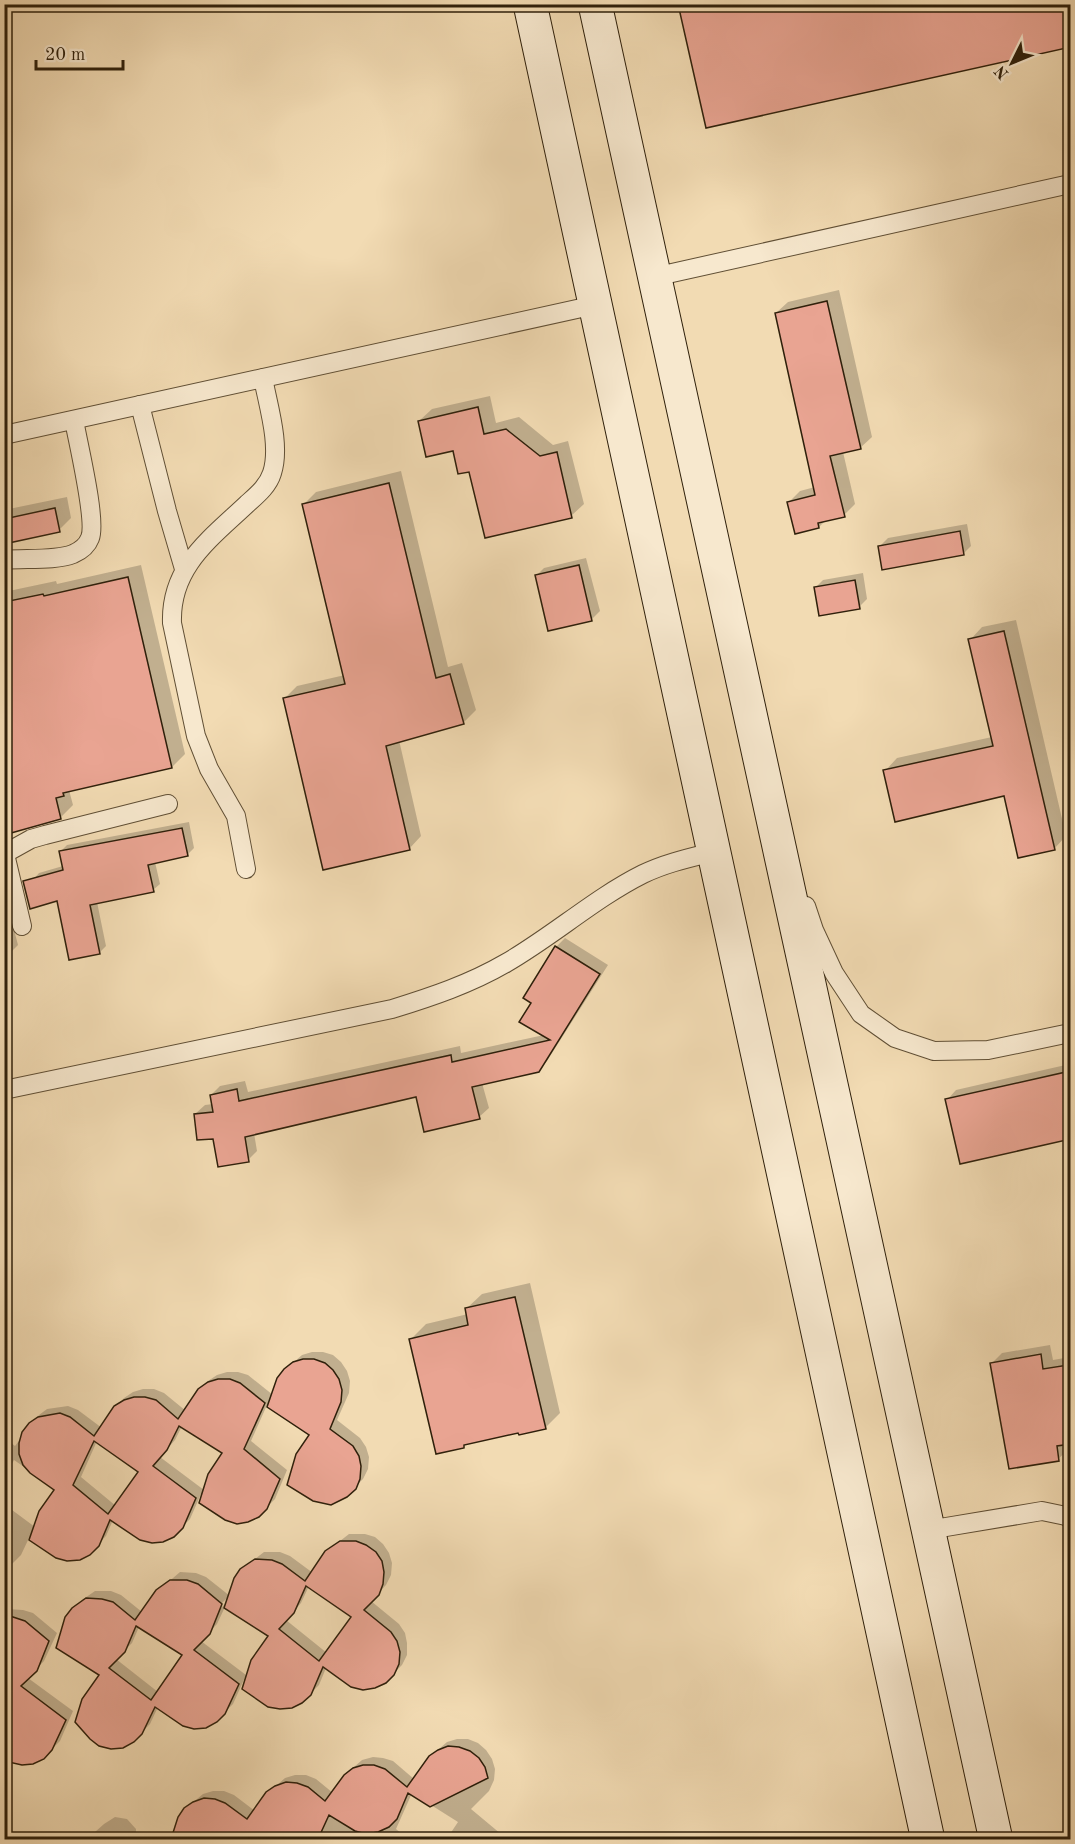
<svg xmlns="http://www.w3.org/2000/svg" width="1075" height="1844" font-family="'Old Standard TT',serif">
<rect width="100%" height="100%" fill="#f2dbb3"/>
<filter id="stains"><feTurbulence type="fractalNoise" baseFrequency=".00333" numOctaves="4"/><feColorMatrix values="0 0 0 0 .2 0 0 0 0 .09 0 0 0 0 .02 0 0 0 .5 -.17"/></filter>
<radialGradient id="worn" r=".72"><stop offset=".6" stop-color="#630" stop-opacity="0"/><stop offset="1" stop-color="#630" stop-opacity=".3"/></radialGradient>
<g fill="#0003" fill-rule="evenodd">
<polygon points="839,290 872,437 860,448 843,452 855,504 844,515 826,520 819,527 789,502 800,491 815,487 776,313 788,302"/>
<polygon points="490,396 496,423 519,417 553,445 568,441 584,504 571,516 470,470 454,449 419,421 432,409"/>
<polygon points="401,471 448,667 462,663 476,710 463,723 399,740 421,836 409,849 285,698 297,686 345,675 304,504 316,492"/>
<polygon points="67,497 71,518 59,530 4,542 4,510"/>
<polygon points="967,524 971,546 963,554 880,546 888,538"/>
<polygon points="586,558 600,611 592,619 549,630 536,576 544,568"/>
<polygon points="141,565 185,754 172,767 69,790 73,805 60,818 5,808 4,592 56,581 57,584"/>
<polygon points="863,573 867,599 859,607 815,588 823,580"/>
<polygon points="1016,620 1066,836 1054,849 1005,795 885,771 897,758 992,737 970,640 982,627"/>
<polygon points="189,822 194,848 187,855 155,862 160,884 153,890 97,902 106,946 99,953 58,899 33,880 39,873 63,866 60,852 67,845"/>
<polygon points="9,910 18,945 9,954 5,955 7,965 4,968 4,911"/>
<polygon points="565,938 608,965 547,1061 538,1071 482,1083 489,1108 479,1117 417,1096 254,1133 257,1151 248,1160 214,1137 195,1114 205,1105 213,1104 211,1095 220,1086 245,1081 248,1092 460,1046 461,1053 544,1035 533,1002 525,997 556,947"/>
<polygon points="1070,1064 1070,1138 947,1100 956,1090"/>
<polygon points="530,1283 560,1413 545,1428 519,1431 467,1443 464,1446 411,1339 426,1324 468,1314 466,1309 482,1294"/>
<polygon points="1050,1345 1053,1360 1070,1357 1070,1442 1067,1443 1068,1450 1058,1459 992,1363 1002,1353"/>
<path d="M312,1352H323L333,1355L341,1362L347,1371L350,1381L349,1393L337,1420L360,1438L366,1447L369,1457L368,1469L363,1479L346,1496L311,1435L267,1405L251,1441L287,1470L275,1499L258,1516L201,1494L190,1519L173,1536L113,1520L106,1536L89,1553L56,1557L29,1538L21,1555L4,1572V1504L35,1527L56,1489L14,1460L4,1479V1437L15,1446L39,1415L47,1409L68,1406L78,1410L102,1428L116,1407L124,1398L133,1392L143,1389H154L164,1393L186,1411L199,1390L208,1381L217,1375L227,1372H238L248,1375L273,1395L285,1370L302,1355ZM182,1426L225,1453L204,1490L160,1457L175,1440ZM97,1441L141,1471L116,1506L81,1477Z"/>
<path d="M349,1534H365L375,1537L383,1544L389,1553L392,1563L391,1575L386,1585L371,1601L399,1624L405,1633L407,1643V1655L402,1665L385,1682L326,1668L319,1685L302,1702L271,1636L225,1607L217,1624L201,1641L246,1675L233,1704L216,1721L158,1707L150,1724L133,1741L73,1609L82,1600L95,1591H111L121,1595L142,1612L158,1591L180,1572L196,1573L206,1577L230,1596L241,1570L264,1552H280L290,1556L313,1573L326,1552ZM309,1586L353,1617L327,1653L286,1620L301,1603ZM229,1596V1600L218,1611L216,1609ZM139,1627L184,1655L158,1692L116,1659L132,1643Z"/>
<polygon points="7,1609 23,1610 33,1613 57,1633 44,1661 28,1678 73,1711 60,1741 43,1758 4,1687 4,1611"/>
<polygon points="1068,1707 1070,1707 1070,1741 1064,1711"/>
<polygon points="457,1739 468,1739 478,1743 486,1750 492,1759 495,1769 494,1780 489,1791 471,1809 501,1834 505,1840 446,1840 458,1822 412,1793 396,1829 409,1840 266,1840 251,1830 246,1840 176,1840 176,1828 185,1809 203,1794 213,1791 224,1791 234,1795 255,1811 268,1793 285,1778 295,1775 306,1775 316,1779 333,1793 354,1767 362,1760 373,1757 383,1758 393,1761 414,1779 439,1749 447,1742"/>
<polygon points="115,1817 127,1819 136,1829 136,1840 93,1840 95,1832 104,1824"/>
</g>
<g fill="#e9a492" stroke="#2f200b" stroke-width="1.5" fill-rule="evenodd">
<polygon points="678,4 1071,4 1071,47 706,128"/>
<polygon points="827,301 861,449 830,456 845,517 818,523 819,528 795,534 787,502 815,495 775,313"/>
<polygon points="478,407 484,434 506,429 540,456 557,452 572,518 485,538 469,472 458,474 453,451 426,457 418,421"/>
<polygon points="389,483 436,678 450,674 464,724 386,746 410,850 323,870 283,698 345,684 302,504"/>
<polygon points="55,508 60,532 4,544 4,519"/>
<polygon points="960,531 964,555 882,570 878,546"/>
<polygon points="579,565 592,621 548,631 535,575"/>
<polygon points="128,577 172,768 63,793 64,796 56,798 61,819 4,835 4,602 43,594 44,596"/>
<polygon points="855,580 860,609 819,616 814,587"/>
<polygon points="1004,631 1055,850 1018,858 1004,796 895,822 883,770 993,746 968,639"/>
<polygon points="182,828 188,856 148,865 154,892 90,905 100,954 69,960 57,901 30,909 23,881 63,870 59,851"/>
<polygon points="555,946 600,974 539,1072 472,1087 480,1119 424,1132 416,1097 245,1137 249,1162 218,1167 213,1139 197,1140 194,1114 213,1112 210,1095 237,1089 239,1101 451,1055 452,1062 550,1040 519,1022 531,1003 523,998"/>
<polygon points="1066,1072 1071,1089 1071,1139 960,1164 945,1099"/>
<polygon points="515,1297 546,1429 519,1435 518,1433 464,1445 464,1448 436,1454 409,1339 468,1325 465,1308"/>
<polygon points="1041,1354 1043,1369 1068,1365 1071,1377 1071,1444 1057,1446 1059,1461 1009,1469 990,1363"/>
<polygon points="303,1359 314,1359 325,1363 333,1370 339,1379 342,1390 341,1402 330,1429 353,1446 359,1456 361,1466 360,1479 356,1489 347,1497 331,1505 313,1501 287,1485 296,1454 309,1435 267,1407 277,1378 284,1369 293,1362"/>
<path d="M218,1379H230L240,1383L265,1403L244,1449L280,1479L267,1509L259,1517L248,1522L237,1524L225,1520L199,1503L208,1474L222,1453L179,1426L167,1450L153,1466L196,1498L183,1528L174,1537L163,1542L152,1543L140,1540L110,1520L99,1546L90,1555L80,1560L67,1561L56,1558L29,1540L39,1511L54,1490L30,1473L23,1465L19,1454V1443L22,1432L29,1423L38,1417L60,1413L70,1417L94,1436L114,1406L124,1400L134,1397H145L156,1400L178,1419L198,1389L208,1382ZM94,1441L138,1472L108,1514L73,1485Z"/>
<path d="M340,1541H356L366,1545L376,1552L382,1561L384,1572L383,1584L379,1595L364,1610L391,1632L397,1641L400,1652L399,1664L394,1675L386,1683L375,1688L363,1690L351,1687L323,1667L311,1695L302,1703L292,1708L280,1709L268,1707L242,1689L251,1660L268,1636L224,1608L234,1578L240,1569L255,1559L272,1560L282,1564L305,1581L325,1551ZM306,1586L351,1617L319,1661L279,1629L294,1613Z"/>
<path d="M170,1580H187L198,1584L222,1604L210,1634L194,1650L239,1684L225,1714L217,1722L206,1728L194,1729L183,1726L155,1707L142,1734L134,1742L123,1748L111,1749L99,1746L90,1739L75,1722L82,1699L99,1675L56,1648L65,1617L72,1608L86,1598L102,1599L113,1602L135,1620L156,1590ZM136,1626L182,1655L151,1700L109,1668L125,1652Z"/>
<polygon points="4,1614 25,1621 49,1641 37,1671 21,1686 66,1720 52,1750 44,1759 33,1764 22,1765 4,1761"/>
<polygon points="448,1746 459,1747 470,1751 479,1758 485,1767 488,1778 430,1807 408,1793 397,1819 389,1827 378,1832 366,1834 355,1831 329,1815 318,1839 171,1839 178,1817 184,1808 193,1802 204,1798 215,1799 225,1803 247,1819 266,1792 275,1786 286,1782 297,1783 308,1787 325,1801 344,1775 353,1768 363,1765 374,1765 385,1769 407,1787 429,1756 438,1750"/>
</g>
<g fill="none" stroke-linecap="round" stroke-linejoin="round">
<g stroke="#604f35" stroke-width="20">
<g id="lane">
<polyline points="654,277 1070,184"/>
<polyline points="140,405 167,511 184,569"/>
<polyline points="4,435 595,305"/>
<path d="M4,560C25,558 55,561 73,554C80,551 87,546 90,538C97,521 78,443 74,420"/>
<polyline points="4,854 31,839 45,835 168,804"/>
<polyline points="5,854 22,926"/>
<path d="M246,869L236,816L209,769L196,736L172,623C170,567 210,539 247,504C257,495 268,486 272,473C281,446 268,405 263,378"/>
<polyline points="806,906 814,930 834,973 861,1014 895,1038 934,1051 988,1050 1070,1033"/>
<path d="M4,1090L392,1009C431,997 470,984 506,963C553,936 595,898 643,874C666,863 689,858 713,852"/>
<polyline points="928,1530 1042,1511 1066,1516 1070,1519"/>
</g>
</g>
<g stroke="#2f200b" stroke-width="35">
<g id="secondary">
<polyline points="530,4 928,1840"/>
<polyline points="595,4 996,1840"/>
</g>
</g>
<use href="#lane" stroke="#f7e8ce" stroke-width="18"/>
<use href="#secondary" stroke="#f7e8ce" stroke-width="33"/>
</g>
<rect width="1075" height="1844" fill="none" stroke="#f2dbb3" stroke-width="24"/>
<rect x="6" y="6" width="1063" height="1832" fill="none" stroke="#2f200b" stroke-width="3"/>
<rect x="12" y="12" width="1051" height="1820" fill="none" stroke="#2f200b" stroke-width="1.5"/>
<g transform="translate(1012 63) rotate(227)" stroke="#f7e8ce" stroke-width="4.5" paint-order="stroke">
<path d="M0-4.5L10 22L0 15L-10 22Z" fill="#2f200b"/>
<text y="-9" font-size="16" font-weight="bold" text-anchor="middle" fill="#2f200b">N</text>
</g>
<path d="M36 60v9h87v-9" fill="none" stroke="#2f200b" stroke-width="3"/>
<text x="45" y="60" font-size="18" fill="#2f200b" stroke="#f7e8ce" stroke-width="4.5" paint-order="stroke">20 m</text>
<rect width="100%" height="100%" filter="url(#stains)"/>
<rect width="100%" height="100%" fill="url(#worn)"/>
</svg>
